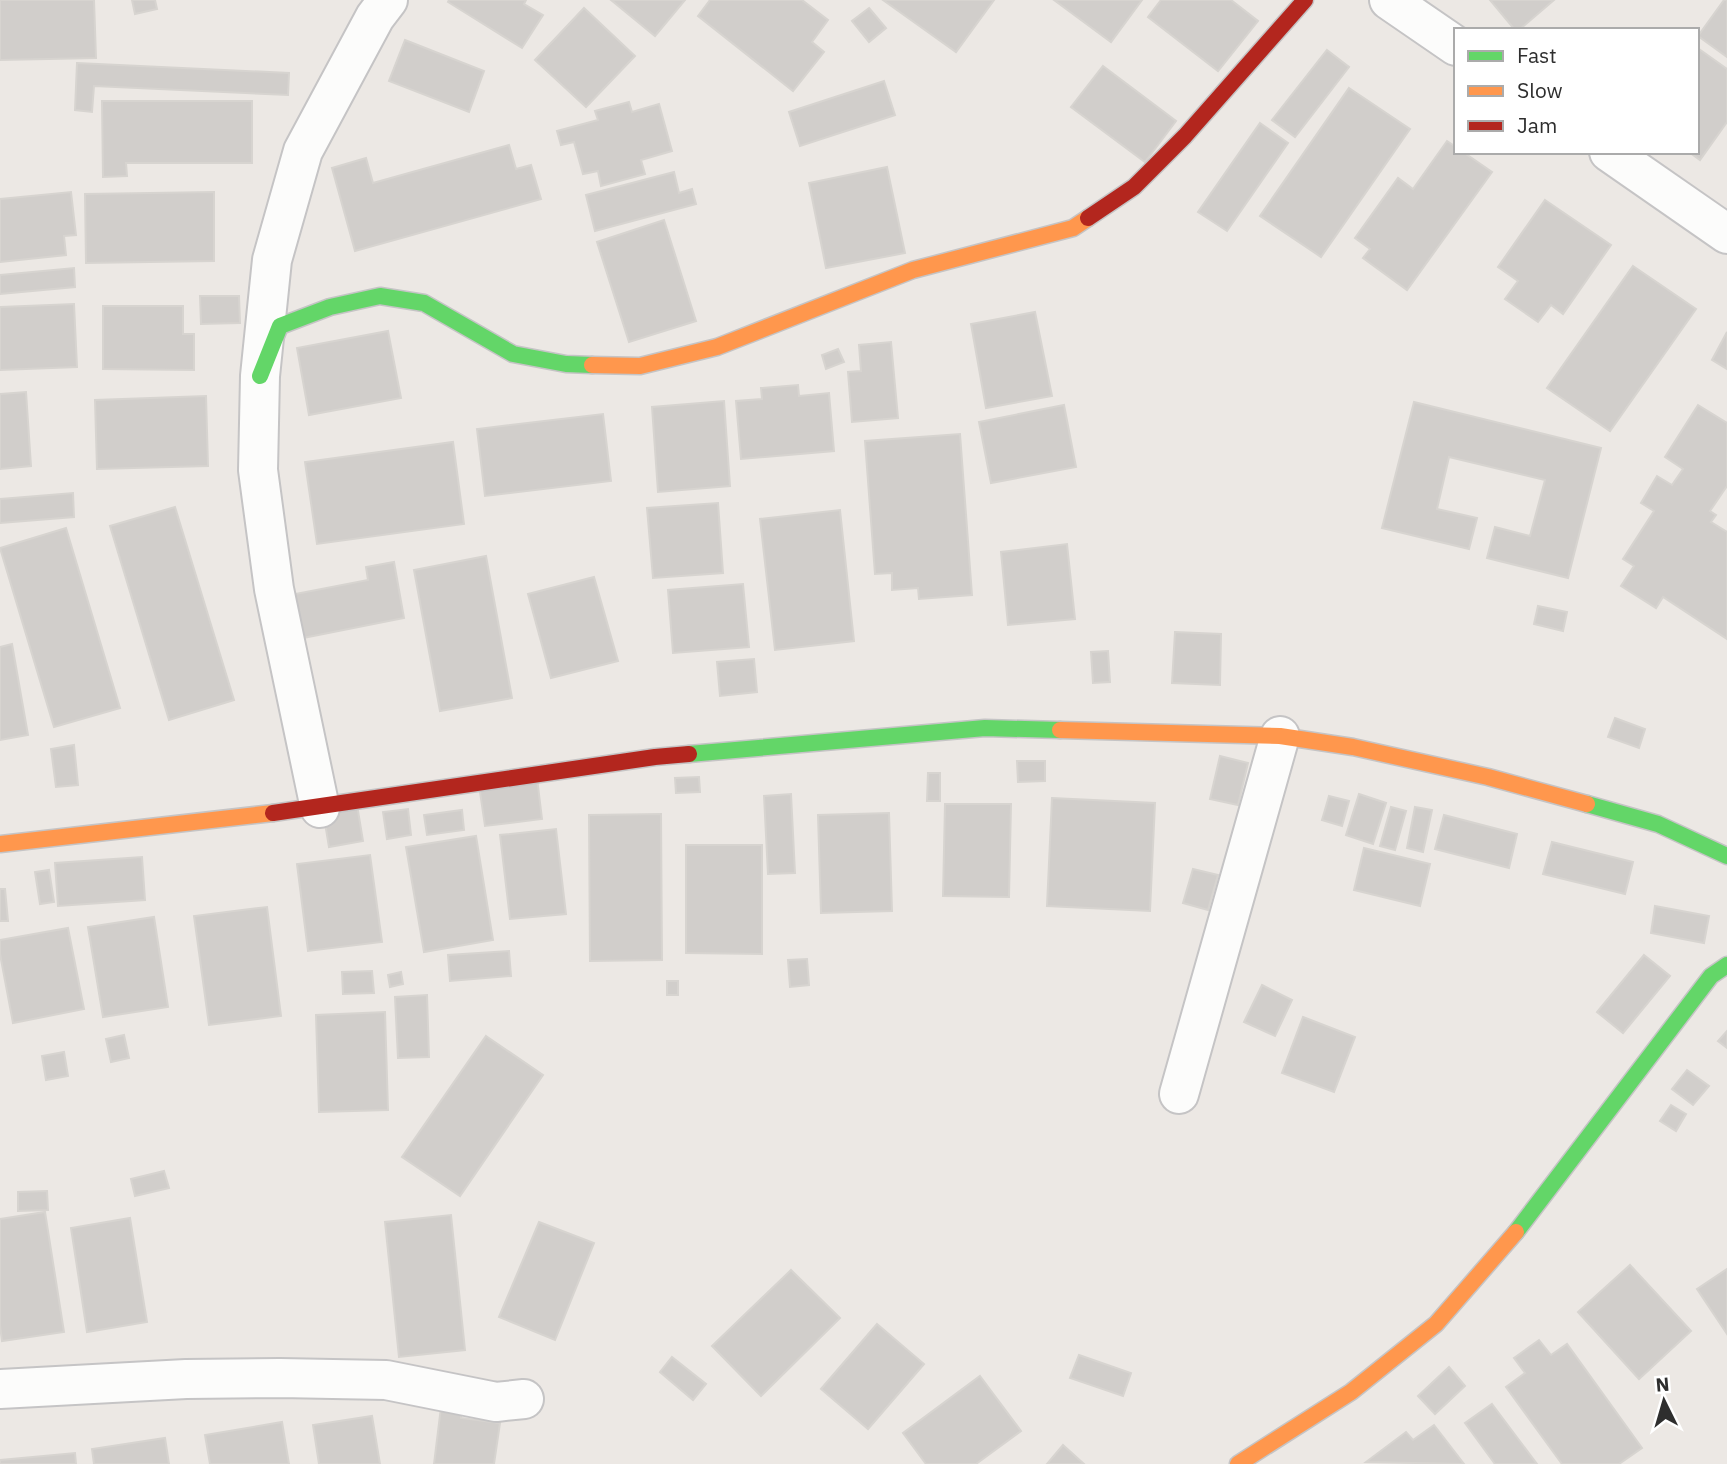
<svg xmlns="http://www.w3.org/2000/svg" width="1727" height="1464" font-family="'IBM Plex Sans',sans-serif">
<rect width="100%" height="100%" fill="#ece8e4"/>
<g fill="#d1cecb" stroke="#d7d4d0" stroke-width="2">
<polygon points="0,0 94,0 96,58 0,60"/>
<polygon points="132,0 155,0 157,9 135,14"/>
<polygon points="449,0 526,0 524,4 543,15 522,48 448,2"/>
<polygon points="611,0 685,0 655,36"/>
<polygon points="710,0 802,0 828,20 812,42 824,52 793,91 698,16"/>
<polygon points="883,0 994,0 956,52"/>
<polygon points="1054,0 1142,0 1111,42"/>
<polygon points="1161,0 1231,0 1258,21 1218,71 1148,17"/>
<polygon points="1490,0 1554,0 1519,30 1515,30"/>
<polygon points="1724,0 1727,0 1727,57 1698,36"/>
<polygon points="584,8 635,56 586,107 535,60"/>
<polygon points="869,8 886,28 869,42 852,21"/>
<polygon points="405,40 484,71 469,112 389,81"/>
<polygon points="1699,49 1727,69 1727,122 1700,160 1689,152 1697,152"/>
<polygon points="1327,50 1349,67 1295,137 1272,120"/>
<polygon points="77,63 289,73 288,95 94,86 92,112 75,110"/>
<polygon points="1103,66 1176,121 1145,162 1071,107"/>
<polygon points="884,81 895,115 800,146 789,112"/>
<polygon points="1349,88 1410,129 1321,257 1260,216"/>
<polygon points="102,101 252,101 252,163 126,163 127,176 103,177"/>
<polygon points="629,102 632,112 659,104 672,151 641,160 645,174 601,186 598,171 583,174 574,142 561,145 557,131 598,120 595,111"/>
<polygon points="1260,123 1288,143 1227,231 1198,212"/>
<polygon points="1447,141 1456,147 1456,152 1463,152 1492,172 1407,290 1363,258 1370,249 1355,238 1398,178 1413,189"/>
<polygon points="509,145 516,169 531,165 541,199 355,251 332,168 366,158 373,183"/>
<polygon points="887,167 905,253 826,268 809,183"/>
<polygon points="674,172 679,193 692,189 696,204 595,231 586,195"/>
<polygon points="71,192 76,235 64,236 66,255 0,262 0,199"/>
<polygon points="214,192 214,261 86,263 85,194"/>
<polygon points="1545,200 1611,245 1563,314 1551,305 1538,322 1505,299 1518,281 1498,267"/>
<polygon points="664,220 696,321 629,342 597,242"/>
<polygon points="1633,266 1696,309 1610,431 1547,388"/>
<polygon points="74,268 75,287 0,294 0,275"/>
<polygon points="200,296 239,296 240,323 201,324"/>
<polygon points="74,304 77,367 0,370 0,307"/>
<polygon points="103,306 183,306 183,334 194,334 194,370 103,369"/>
<polygon points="1035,312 1052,396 986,408 971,324"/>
<polygon points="388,331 401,398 309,415 297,348"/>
<polygon points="1727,332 1727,369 1712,360"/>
<polygon points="891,342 898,418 852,422 848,372 861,371 859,345"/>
<polygon points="838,349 844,362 826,369 822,355"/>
<polygon points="798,385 799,396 829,393 834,451 741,459 736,401 762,399 761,388"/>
<polygon points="26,392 31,466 0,469 0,394"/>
<polygon points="206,396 208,466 97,469 95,400"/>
<polygon points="724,401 730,486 658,492 652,407"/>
<polygon points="1414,402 1601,448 1568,578 1487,558 1495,527 1530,536 1545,480 1449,457 1437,509 1477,518 1469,549 1382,528"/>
<polygon points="1064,405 1076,467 991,483 979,422"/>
<polygon points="1698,405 1727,423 1727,486 1710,511 1716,515 1711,522 1727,532 1727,639 1663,597 1656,608 1621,586 1634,566 1623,559 1654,511 1641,503 1657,476 1672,485 1683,469 1665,457"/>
<polygon points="603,414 611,481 485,496 477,429"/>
<polygon points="960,434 972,595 919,599 918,588 892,590 892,573 875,574 865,441"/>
<polygon points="453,442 464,524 317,544 305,462"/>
<polygon points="73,493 74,517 0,523 0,499"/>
<polygon points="718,503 723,573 653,578 647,508"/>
<polygon points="175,507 234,700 169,720 110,526"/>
<polygon points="840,510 854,641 775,650 760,519"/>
<polygon points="66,528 120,708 54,727 0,548"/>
<polygon points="1067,544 1075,619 1008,625 1001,552"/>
<polygon points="486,556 512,698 440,711 414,570"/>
<polygon points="394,562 404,618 293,640 285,596 368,580 366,567"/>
<polygon points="594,577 618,661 551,678 528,594"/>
<polygon points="743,584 749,647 673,653 668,590"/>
<polygon points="1538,606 1567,612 1563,631 1534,624"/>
<polygon points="1175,632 1221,634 1220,685 1172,683"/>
<polygon points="12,644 28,735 0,740 0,647"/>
<polygon points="1108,651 1110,682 1093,683 1091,652"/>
<polygon points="754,659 757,692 720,696 717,662"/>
<polygon points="1615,718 1645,729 1639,748 1608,737"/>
<polygon points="74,745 78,785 56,787 51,749"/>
<polygon points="1220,756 1248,763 1238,805 1210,799"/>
<polygon points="1017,761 1045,761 1045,781 1018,782"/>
<polygon points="928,773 940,773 940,801 927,801"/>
<polygon points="699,777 700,792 676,793 675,778"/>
<polygon points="537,778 542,819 485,826 479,785"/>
<polygon points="791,794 795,873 768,874 764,796"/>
<polygon points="1359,794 1386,803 1373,844 1346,835"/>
<polygon points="1329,796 1349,801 1342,826 1322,820"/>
<polygon points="1052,798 1155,803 1150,911 1047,906"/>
<polygon points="945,804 1011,804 1009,897 943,896"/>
<polygon points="357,805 363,841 329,847 323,811"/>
<polygon points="1391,807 1406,811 1395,850 1380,846"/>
<polygon points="1415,807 1432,810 1423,852 1407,848"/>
<polygon points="408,809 411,835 387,839 383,812"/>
<polygon points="462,810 464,830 427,835 424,815"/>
<polygon points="889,813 892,911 821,913 818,815"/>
<polygon points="661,814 662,960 590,961 589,815"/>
<polygon points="1444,815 1517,834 1509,868 1435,849"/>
<polygon points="556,829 566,914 510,919 500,835"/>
<polygon points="476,836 493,940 424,952 406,847"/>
<polygon points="1552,842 1633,862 1625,894 1543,874"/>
<polygon points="686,845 762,845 762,954 686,953"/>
<polygon points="1364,848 1430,864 1420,906 1354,890"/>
<polygon points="370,855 382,942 308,951 297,864"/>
<polygon points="142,857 145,900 58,906 55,863"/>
<polygon points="1193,869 1218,875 1208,910 1183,903"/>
<polygon points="49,870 54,902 40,904 35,872"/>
<polygon points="0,889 5,889 8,921 0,921"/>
<polygon points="1655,906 1709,916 1704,943 1651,933"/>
<polygon points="267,907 281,1016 209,1025 194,916"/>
<polygon points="154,917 168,1007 103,1017 88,927"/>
<polygon points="68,928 84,1009 13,1023 0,954 0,940"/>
<polygon points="509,951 511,976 450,981 448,955"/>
<polygon points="1644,955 1670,976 1623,1033 1597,1012"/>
<polygon points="807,959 809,985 790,987 788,960"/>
<polygon points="372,971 374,993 343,994 342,972"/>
<polygon points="401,972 403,984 390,987 388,975"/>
<rect x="667" y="981" width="11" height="14"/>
<polygon points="1262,985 1292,1000 1275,1036 1244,1022"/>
<polygon points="427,995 429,1057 398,1058 395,997"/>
<polygon points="385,1012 388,1110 319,1112 316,1015"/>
<polygon points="1303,1017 1355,1037 1334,1092 1282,1073"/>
<polygon points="1727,1031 1727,1048 1718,1041"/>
<polygon points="124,1035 129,1058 111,1062 106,1039"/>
<polygon points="486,1036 543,1075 460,1196 402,1157"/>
<polygon points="64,1052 68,1076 46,1080 42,1056"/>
<polygon points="1687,1070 1709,1086 1693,1105 1672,1089"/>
<polygon points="1671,1105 1686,1114 1676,1131 1660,1121"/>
<polygon points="164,1171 169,1188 135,1196 131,1179"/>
<polygon points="47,1191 48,1210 18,1211 18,1192"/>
<polygon points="45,1212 64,1332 2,1341 0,1326 0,1219"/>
<polygon points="451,1215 465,1350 399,1357 385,1222"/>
<polygon points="130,1218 147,1322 87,1332 71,1228"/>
<polygon points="539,1222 594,1243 555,1340 499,1317"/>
<polygon points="1630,1265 1691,1331 1639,1379 1578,1312"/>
<polygon points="1727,1269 1727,1334 1697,1289"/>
<polygon points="791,1270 840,1318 761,1396 712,1346"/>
<polygon points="877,1324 924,1364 868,1429 821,1389"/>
<polygon points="1539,1340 1551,1355 1567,1344 1642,1448 1619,1464 1562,1464 1506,1387 1525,1373 1514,1358"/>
<polygon points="1079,1355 1131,1373 1123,1396 1070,1378"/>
<polygon points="672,1357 706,1384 693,1400 660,1372"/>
<polygon points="1449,1367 1465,1386 1435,1414 1418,1396"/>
<polygon points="980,1376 1021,1431 976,1464 926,1464 903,1433"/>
<polygon points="442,1399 463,1401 461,1418 500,1423 494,1464 434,1464"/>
<polygon points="1492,1404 1537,1464 1495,1464 1465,1423"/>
<polygon points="372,1416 380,1464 319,1464 313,1425"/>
<polygon points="282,1422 289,1464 210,1464 205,1435"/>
<polygon points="1434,1425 1464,1464 1366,1462 1406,1432 1413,1440"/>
<polygon points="165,1438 169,1464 94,1464 92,1449"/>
<polygon points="1063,1445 1084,1464 1047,1464"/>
<polygon points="75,1453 76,1464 0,1464 0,1460"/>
</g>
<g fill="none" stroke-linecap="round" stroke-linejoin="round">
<g stroke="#c5c4c5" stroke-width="42">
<g id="street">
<polyline points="1389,0 1456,46"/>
<polyline points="1609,152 1727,234"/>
<polyline points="320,808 274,589 258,470 260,376 272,260 303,151 375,17 388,0"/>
<polyline points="1179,1094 1280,736"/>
<polyline points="0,1389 186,1379 280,1378 386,1380 496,1402 524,1399"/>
</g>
</g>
<g stroke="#c5c4c5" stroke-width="19">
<g id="fast">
<polyline points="260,376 280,326 330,307 380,296 424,303 513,354 566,364 592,365"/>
<polyline points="689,754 985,728 1060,730"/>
<polyline points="1587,804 1658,824 1727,856"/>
<polyline points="1516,1232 1711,976 1727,965"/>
</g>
</g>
<g stroke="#c5c4c5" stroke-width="19">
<g id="slow">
<polyline points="592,365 640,366 717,347 913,270 1073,228 1088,218"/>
<polyline points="1060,730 1280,736 1353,747 1488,777 1587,804"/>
<polyline points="0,844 273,813"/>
<polyline points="1238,1464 1351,1392 1436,1324 1516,1232"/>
</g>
</g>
<g stroke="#c5c4c5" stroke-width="19">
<g id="jam">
<polyline points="1088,218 1134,187 1185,136 1305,0"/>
<polyline points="273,813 655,757 689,754"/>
</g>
</g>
<use href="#street" stroke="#fcfcfb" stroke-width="38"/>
<use href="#fast" stroke="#63d668" stroke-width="16"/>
<use href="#slow" stroke="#ff974d" stroke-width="16"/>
<use href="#jam" stroke="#b3261e" stroke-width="16"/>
</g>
<rect x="1454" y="28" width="245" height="126" fill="#ffffff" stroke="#ababab" stroke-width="2"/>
<rect x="1468" y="51" width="35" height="10" fill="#63d668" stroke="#ababab" stroke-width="2"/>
<text x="1517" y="63" font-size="21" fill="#2e2e2e">Fast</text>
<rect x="1468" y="86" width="35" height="10" fill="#ff974d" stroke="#ababab" stroke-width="2"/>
<text x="1517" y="98" font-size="21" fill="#2e2e2e">Slow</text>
<rect x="1468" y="121" width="35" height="10" fill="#b3261e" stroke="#ababab" stroke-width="2"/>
<text x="1517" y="133" font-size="21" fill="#2e2e2e">Jam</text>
<g transform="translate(1664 1401) rotate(355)" stroke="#ffffff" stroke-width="5" paint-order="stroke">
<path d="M0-5L12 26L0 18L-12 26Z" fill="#2e2e2e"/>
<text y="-10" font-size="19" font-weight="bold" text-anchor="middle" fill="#2e2e2e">N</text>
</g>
</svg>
